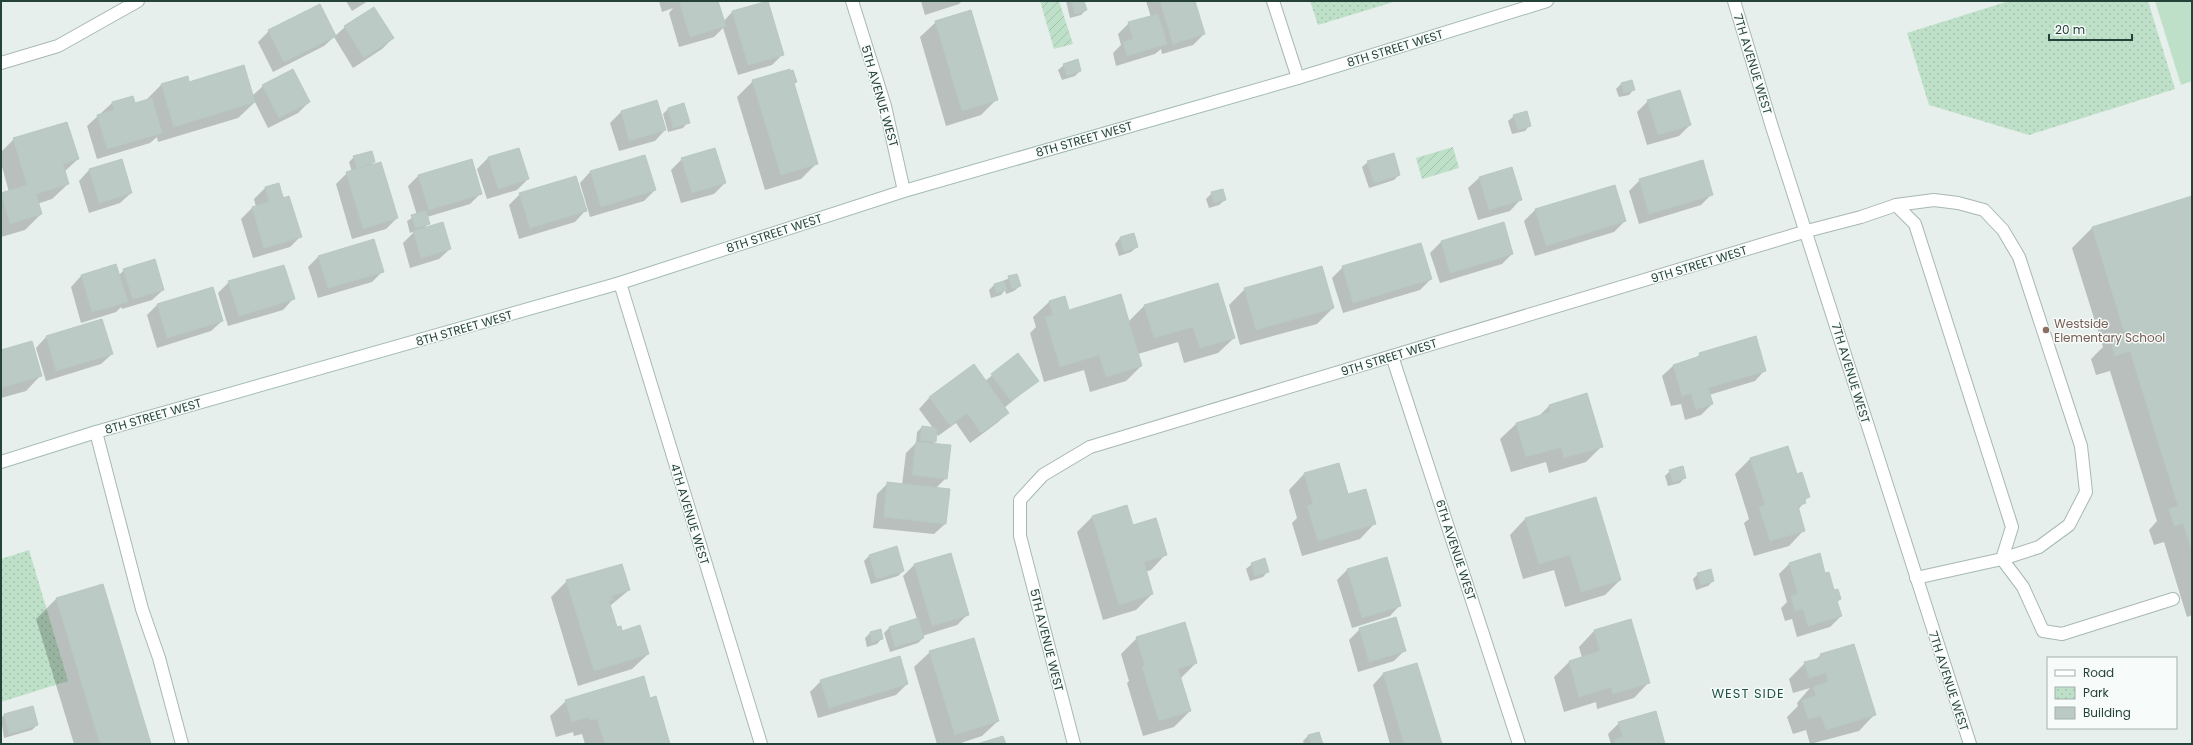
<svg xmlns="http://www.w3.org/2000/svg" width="2193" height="745" font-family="Poppins,sans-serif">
<defs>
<pattern id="park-dots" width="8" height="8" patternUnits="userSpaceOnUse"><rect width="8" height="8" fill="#bfe0c8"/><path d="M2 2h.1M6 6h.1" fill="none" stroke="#a4c1ad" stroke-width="1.8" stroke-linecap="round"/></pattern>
<pattern id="garden-furrows" width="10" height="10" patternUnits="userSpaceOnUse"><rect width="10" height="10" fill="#bfe0c8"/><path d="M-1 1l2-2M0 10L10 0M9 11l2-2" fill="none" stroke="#a4c1ad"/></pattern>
</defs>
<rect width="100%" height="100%" fill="#e6efeb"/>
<g fill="url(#park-dots)">
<polygon points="1310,1 1397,1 1318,25"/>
<polygon points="2009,1 2148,1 2175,89 2029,135 1929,105 1907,33"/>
<polygon points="29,550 68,681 1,702 1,559"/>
</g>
<g fill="url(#garden-furrows)">
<polygon points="1040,1 1059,1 1073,44 1054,49"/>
<polygon points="1453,147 1459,168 1422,179 1416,158"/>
</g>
<polygon fill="#bfe0c8" points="2155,1 2192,1 2192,81 2181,85"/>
<g fill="#0003">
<polygon points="346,1 368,1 352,11"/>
<polygon points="659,1 717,1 723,22 732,12 767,2 783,54 772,65 738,75 723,28 714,37 679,47 669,13 673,8 662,12"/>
<polygon points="921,1 962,1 959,4 925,15"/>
<polygon points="1066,1 1083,1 1086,10 1081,15 1070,18"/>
<polygon points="1146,1 1194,1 1204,34 1193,45 1162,54 1161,49 1155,54 1116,66 1113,53 1121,45 1118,34 1129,23 1151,17"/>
<polygon points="936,22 997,99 981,115 946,126 920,37"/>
<polygon points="345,27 393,38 382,49 353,68 334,37 324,46 273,72 258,42 269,31 335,36"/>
<polygon points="1064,65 1080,71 1075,76 1062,80 1058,70"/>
<polygon points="753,81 796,82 793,85 817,163 801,179 765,190 737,97"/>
<polygon points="189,83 252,96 263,86 309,102 298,113 268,128 255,102 238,118 158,142 157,137 150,143 97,159 87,126 112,103 132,97 134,104 146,100 161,85"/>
<polygon points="1621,84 1634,89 1629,95 1619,97 1616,89"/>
<polygon points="1648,101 1690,125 1679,136 1647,145 1637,112"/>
<polygon points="657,102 665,130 655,141 619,151 610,123 621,112"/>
<polygon points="683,104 688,122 683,128 668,132 663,114 668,109"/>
<polygon points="1514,116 1530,125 1525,131 1512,134 1508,121"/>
<polygon points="14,139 78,159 64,172 68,184 52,199 37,204 41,214 25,230 1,237 1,194 9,192 1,163 1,152"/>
<polygon points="519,149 528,179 517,190 487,199 477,169 488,158"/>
<polygon points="354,157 374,162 370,166 397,218 386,229 352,239 336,184 347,173 352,172 349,162"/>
<polygon points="682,159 725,183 714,194 681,203 671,170"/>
<polygon points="1368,162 1399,175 1394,180 1369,188 1362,167"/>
<polygon points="89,170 131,193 120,203 89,213 79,181"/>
<polygon points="590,172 655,190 644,201 590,217 580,183"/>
<polygon points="419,175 481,193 470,204 427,217 429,223 423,229 450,249 439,259 410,268 403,243 415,231 410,233 407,221 417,215 408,186"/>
<polygon points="1479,178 1520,200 1510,211 1478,220 1468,188"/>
<polygon points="1640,180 1712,194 1701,205 1639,224 1629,191"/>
<polygon points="278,184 301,236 290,247 253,258 241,219 252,208 256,207 254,199 265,188"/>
<polygon points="1615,186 1625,221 1614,232 1535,256 1524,221 1535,210"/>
<polygon points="1212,193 1225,200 1219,205 1209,208 1206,199"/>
<polygon points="520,194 585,211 575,222 519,239 509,205"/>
<polygon points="2192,197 2192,615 2187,617 2164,542 2154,545 2149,530 2157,521 2110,371 2096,375 2091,359 2103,347 2072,248 2092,228"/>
<polygon points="1503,223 1512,254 1502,264 1440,283 1430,253 1441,242"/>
<polygon points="1120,238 1137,247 1131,252 1119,256 1115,244"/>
<polygon points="319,256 383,271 372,282 318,298 308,267"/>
<polygon points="1343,267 1431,279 1420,290 1343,313 1332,278"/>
<polygon points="124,270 163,290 152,300 122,309 121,307 116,312 81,323 71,287 81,276 119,275"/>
<polygon points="1016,275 1020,286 1014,291 1006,294 1005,290 1001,295 991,298 989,290 994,285"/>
<polygon points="229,282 293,299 283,310 228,326 218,293"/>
<polygon points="1245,289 1333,308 1317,324 1240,345 1229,305"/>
<polygon points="1064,297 1068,311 1128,322 1144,306 1234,338 1218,353 1184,363 1178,342 1138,354 1141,366 1126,381 1090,392 1084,370 1044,382 1030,333 1036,327 1033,317 1049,302"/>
<polygon points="157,305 222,321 211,331 157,348 147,315"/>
<polygon points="46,337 112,354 101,364 46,381 36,348"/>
<polygon points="1,351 41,375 26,391 1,398"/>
<polygon points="1700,354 1765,370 1755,381 1709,395 1712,404 1701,415 1685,420 1681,404 1671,406 1662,376 1673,366 1695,359"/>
<polygon points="1018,355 1037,381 1004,408 1008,413 997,423 970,443 956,423 938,436 936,432 935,442 932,444 946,478 936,488 945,524 934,534 873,528 877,494 888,483 902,485 906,453 916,443 917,432 922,427 933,428 919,409 929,398 973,366 985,381"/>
<polygon points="1587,395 1602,446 1586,462 1549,473 1546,462 1511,472 1500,439 1516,424 1538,417 1549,406"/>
<polygon points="1751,458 1796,475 1808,497 1798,510 1804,530 1789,546 1754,556 1744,523 1749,519 1735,474"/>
<polygon points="1670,471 1685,477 1680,483 1668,486 1665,476"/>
<polygon points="1304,474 1348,495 1375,523 1360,539 1302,556 1292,523 1297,518 1289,490"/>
<polygon points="1092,517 1132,526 1166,554 1151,570 1145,572 1152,594 1136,610 1103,620 1077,532"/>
<polygon points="1525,519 1620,580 1605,595 1565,607 1554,570 1523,579 1510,535"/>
<polygon points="869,556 903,571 898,576 871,584 864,561"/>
<polygon points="1252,564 1268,571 1263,577 1250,581 1246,569"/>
<polygon points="1789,564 1825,574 1840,599 1837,602 1841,616 1830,627 1797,637 1792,619 1785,621 1781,608 1787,602 1779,574"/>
<polygon points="914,565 968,614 957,625 922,636 923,638 918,643 890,652 884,633 890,627 917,619 903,576"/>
<polygon points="1348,569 1400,605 1390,616 1352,628 1337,580"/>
<polygon points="1698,574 1713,581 1708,586 1696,590 1693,579"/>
<polygon points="567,581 629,590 610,606 617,629 648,654 632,669 578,686 551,597"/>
<polygon points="102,585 150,744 74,744 36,619 56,599"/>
<polygon points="1630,620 1649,682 1634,698 1597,709 1596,702 1564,712 1554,677 1569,662 1582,658 1579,647 1594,631"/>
<polygon points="1360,629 1405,650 1394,661 1358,672 1349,640"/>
<polygon points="880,630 882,638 877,644 867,647 865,638 870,633"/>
<polygon points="1137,638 1196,663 1180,679 1190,711 1174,727 1143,736 1127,683 1129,681 1121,654"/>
<polygon points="930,652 998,721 982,736 958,744 937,744 914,667"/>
<polygon points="1821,655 1874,715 1859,731 1810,744 1806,730 1793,734 1787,717 1798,706 1797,703 1810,688 1793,693 1789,679 1805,663 1815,660"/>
<polygon points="1383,674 1441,744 1390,744 1373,685"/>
<polygon points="821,681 907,684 896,695 818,718 810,692"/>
<polygon points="650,699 669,744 585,744 582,734 574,736 573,732 556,737 550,716 566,701"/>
<polygon points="32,707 37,725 32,730 4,738 1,718 4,715"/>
<polygon points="1619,723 1664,744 1611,744 1608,734"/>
<polygon points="1319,733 1322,744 1304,744 1303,741 1308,736"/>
</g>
<g fill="#bbcac4" stroke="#b8c9c2">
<polygon points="679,1 718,1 726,26 690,37"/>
<polygon points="768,1 784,55 748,65 732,11"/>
<polygon points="1071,1 1084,1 1087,10 1075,14"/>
<polygon points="1160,1 1195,1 1205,34 1173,44"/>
<polygon points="320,4 336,36 284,62 268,30"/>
<polygon points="374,7 394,38 364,58 344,26"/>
<polygon points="971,10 998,100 962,111 935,21"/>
<polygon points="1158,14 1167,44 1127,56 1123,42 1133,39 1128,22"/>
<polygon points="1078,59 1081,71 1067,76 1063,64"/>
<polygon points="244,65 255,102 174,127 161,84 188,76 189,82"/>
<polygon points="293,69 310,102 279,118 262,85"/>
<polygon points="790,69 790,71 793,70 797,82 794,83 818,164 781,175 752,80"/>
<polygon points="1632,80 1635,90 1624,93 1621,83"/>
<polygon points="1680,90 1691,125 1658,135 1647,100"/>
<polygon points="133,96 135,103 152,98 162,133 107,149 97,115 114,110 112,102"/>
<polygon points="657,100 666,130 629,141 621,111"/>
<polygon points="684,103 690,123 673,128 668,108"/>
<polygon points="1527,111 1531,126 1518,130 1513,115"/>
<polygon points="67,122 79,159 63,164 69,184 36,194 42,214 10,224 1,193 27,185 13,138"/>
<polygon points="519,148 529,179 498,189 488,157"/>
<polygon points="715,148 726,183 692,193 681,158"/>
<polygon points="372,151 375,162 357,168 353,156"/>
<polygon points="1394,153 1400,175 1374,183 1367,161"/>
<polygon points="645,155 656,190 601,207 590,171"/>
<polygon points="122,159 132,193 99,203 89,169"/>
<polygon points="472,159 482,194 429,210 418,175"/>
<polygon points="1703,160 1713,195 1649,214 1639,179"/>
<polygon points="381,162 398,218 363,229 346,172"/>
<polygon points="1512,167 1522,200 1489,210 1479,177"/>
<polygon points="576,176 587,211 530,228 519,193"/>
<polygon points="279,183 283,198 289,196 302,237 264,248 252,207 269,202 265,187"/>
<polygon points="1615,185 1626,221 1546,246 1535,209"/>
<polygon points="1223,189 1226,200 1214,203 1211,192"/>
<polygon points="2192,196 2192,551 2183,523 2174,526 2169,509 2178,506 2130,351 2115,356 2110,339 2125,334 2092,227"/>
<polygon points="426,211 430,224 415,228 411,215"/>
<polygon points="443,222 451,249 421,258 413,231"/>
<polygon points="1504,222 1513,254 1450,273 1441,241"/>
<polygon points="1134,233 1138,247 1124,252 1120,237"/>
<polygon points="374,239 384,272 328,288 318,256"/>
<polygon points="1421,243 1432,279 1353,303 1342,266"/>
<polygon points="155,259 164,290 133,299 123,269"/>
<polygon points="116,264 128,302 92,312 81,275"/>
<polygon points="284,265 295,299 239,316 228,281"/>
<polygon points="1322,266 1334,308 1256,330 1244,288"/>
<polygon points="1017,274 1021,286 1012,289 1008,276"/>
<polygon points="1004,281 1007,290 996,293 994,284"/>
<polygon points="1218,283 1235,338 1200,348 1193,327 1154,338 1144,305"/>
<polygon points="213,287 223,321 167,338 157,304"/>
<polygon points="1121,294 1142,366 1106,377 1099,355 1060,367 1045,317 1053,315 1049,301 1065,296 1069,310"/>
<polygon points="102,319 113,354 56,371 46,336"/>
<polygon points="1756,336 1766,371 1708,388 1713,404 1696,410 1691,393 1682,396 1673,365 1700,356 1699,353"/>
<polygon points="32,341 42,376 1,388 1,350"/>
<polygon points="1018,353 1039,381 1011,401 991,374"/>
<polygon points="974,364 1009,413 981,433 967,413 950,426 929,397"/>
<polygon points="1587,393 1603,447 1564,458 1561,447 1526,457 1516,423 1550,412 1549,405"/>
<polygon points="922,426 937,428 936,442 920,440"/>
<polygon points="916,442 951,445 947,479 912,475"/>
<polygon points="1788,446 1797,474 1802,472 1810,497 1804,499 1806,503 1798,506 1805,531 1770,541 1759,507 1765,505 1750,458"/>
<polygon points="1339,463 1348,494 1366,489 1376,524 1318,541 1307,506 1313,504 1304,473"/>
<polygon points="1683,466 1686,478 1673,482 1669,470"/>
<polygon points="887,482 950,489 946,524 884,517"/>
<polygon points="1596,497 1621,580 1581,592 1570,555 1539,564 1525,518"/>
<polygon points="1127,505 1133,525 1156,518 1167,555 1144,562 1153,594 1119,605 1092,516"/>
<polygon points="897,546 904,571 876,579 869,555"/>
<polygon points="951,553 969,615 932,626 914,564"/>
<polygon points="1820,553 1825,573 1829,572 1834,590 1838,589 1841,599 1837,601 1842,616 1808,626 1803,609 1795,611 1791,596 1798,594 1789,563"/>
<polygon points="1387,557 1401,606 1362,618 1347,569"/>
<polygon points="1265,558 1269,572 1255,576 1251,563"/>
<polygon points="622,564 630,590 611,596 613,600 609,601 617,627 621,626 622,631 640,625 649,654 594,671 566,580"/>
<polygon points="1711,569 1714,581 1701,585 1697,573"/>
<polygon points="103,584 151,744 100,744 56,598"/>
<polygon points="1396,617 1406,651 1369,662 1359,628"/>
<polygon points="918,618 924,638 895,647 889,627"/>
<polygon points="1631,619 1650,683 1613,694 1611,687 1579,697 1569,661 1600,651 1594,630"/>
<polygon points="1185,622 1197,663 1178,669 1191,711 1159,721 1142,667 1145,666 1136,637"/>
<polygon points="881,629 883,639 872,642 870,632"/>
<polygon points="974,638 999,721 955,735 929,651"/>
<polygon points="1854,644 1876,715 1826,730 1821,716 1808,719 1802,700 1816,696 1813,687 1828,682 1826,673 1809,678 1804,662 1821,658 1820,654"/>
<polygon points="900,656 908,684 829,708 820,680"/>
<polygon points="1417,663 1442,744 1404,744 1383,673"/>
<polygon points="644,676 650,698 656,696 670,744 605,744 597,719 590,720 589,717 572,722 565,700"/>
<polygon points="33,706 38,725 9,734 4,714"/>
<polygon points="1656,711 1665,744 1615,744 1614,740 1623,737 1618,722"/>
<polygon points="1319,732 1323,744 1311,744 1308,735"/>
<polygon points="1003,736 1006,744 977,744"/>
</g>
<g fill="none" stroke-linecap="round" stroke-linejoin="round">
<g stroke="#a8b8b2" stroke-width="14">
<g id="lane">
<polyline points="1896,205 1934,200 1958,203 1984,210 2003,230 2019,257 2081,446 2086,492 2069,525 2039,547 2002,559 1916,578"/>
<polyline points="1807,231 1861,217 1896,205 1915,224 2012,527 2002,559"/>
<polyline points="96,432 142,609 159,658 182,744"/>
<polyline points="2002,559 2023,587 2043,631 2062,634 2173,599"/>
</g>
</g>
<g stroke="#a8b8b2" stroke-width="14">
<g id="street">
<polyline points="852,1 885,106 904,191"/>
<polyline points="1273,1 1298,78"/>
<polyline points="1734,1 1772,127 1970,744"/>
<polyline points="1,63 58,46 138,1"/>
<polyline points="620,283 761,744"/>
<polyline points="1392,356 1519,744"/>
<polyline points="1074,744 1020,536 1020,500 1043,475 1090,447 1807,231"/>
</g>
</g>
<g stroke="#a4bbb3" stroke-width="14">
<polyline id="secondary" points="1,462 96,432 620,283 904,191 1298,78 1547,1"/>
</g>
<use href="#lane" stroke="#fff" stroke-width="12"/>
<use href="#street" stroke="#fff" stroke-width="12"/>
<use href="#secondary" stroke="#fff" stroke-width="12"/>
</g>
<circle fill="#8d6e63" stroke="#f7fbf9" stroke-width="1.5" cx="2046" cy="330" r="4"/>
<g text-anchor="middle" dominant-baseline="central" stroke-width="3" stroke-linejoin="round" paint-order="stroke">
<g font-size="12" fill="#24423a" stroke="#f7fbf9">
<text transform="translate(1395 48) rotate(-17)">8TH STREET WEST</text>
<text transform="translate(1753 64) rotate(73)">7TH AVENUE WEST</text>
<text transform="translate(880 96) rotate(74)">5TH AVENUE WEST</text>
<text transform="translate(1084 139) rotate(-16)">8TH STREET WEST</text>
<text transform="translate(774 233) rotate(-18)">8TH STREET WEST</text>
<text transform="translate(1699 264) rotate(-17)">9TH STREET WEST</text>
<text transform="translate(464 328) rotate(-16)">8TH STREET WEST</text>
<text transform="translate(1389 357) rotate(-17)">9TH STREET WEST</text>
<text transform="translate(1851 373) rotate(73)">7TH AVENUE WEST</text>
<text transform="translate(153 416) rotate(-16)">8TH STREET WEST</text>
<text transform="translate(690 514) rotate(73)">4TH AVENUE WEST</text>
<text transform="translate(1456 550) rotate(72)">6TH AVENUE WEST</text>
<text transform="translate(1047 640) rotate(76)">5TH AVENUE WEST</text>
<text transform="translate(1949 681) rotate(72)">7TH AVENUE WEST</text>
</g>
<g font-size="12" fill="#785e54" stroke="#f7fbf9" text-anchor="start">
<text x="2054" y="323">Westside<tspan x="2054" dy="14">Elementary School</tspan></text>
</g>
<g font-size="13" letter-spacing="1" fill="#1f5548" stroke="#f7fbf9">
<text x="1748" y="693">WEST SIDE</text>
</g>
</g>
<rect width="2193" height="745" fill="none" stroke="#24423a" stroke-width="4"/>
<rect x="2047" y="657" width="130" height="72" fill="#f7fbf9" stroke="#a3b1ad"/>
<rect x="2055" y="670" width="20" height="6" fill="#ffffff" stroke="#a3b1ad"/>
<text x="2083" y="677" font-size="12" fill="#24423a">Road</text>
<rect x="2055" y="687" width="20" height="12" fill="url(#park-dots)" stroke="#a3b1ad"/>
<text x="2083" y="697" font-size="12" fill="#24423a">Park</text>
<rect x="2055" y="707" width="20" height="12" fill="#bbcac4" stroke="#a3b1ad"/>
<text x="2083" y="717" font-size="12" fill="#24423a">Building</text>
<path d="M2049 34v6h83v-6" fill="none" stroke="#24423a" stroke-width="2"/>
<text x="2055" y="34" font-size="12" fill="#24423a" stroke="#f7fbf9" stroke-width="3" paint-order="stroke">20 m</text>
</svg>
